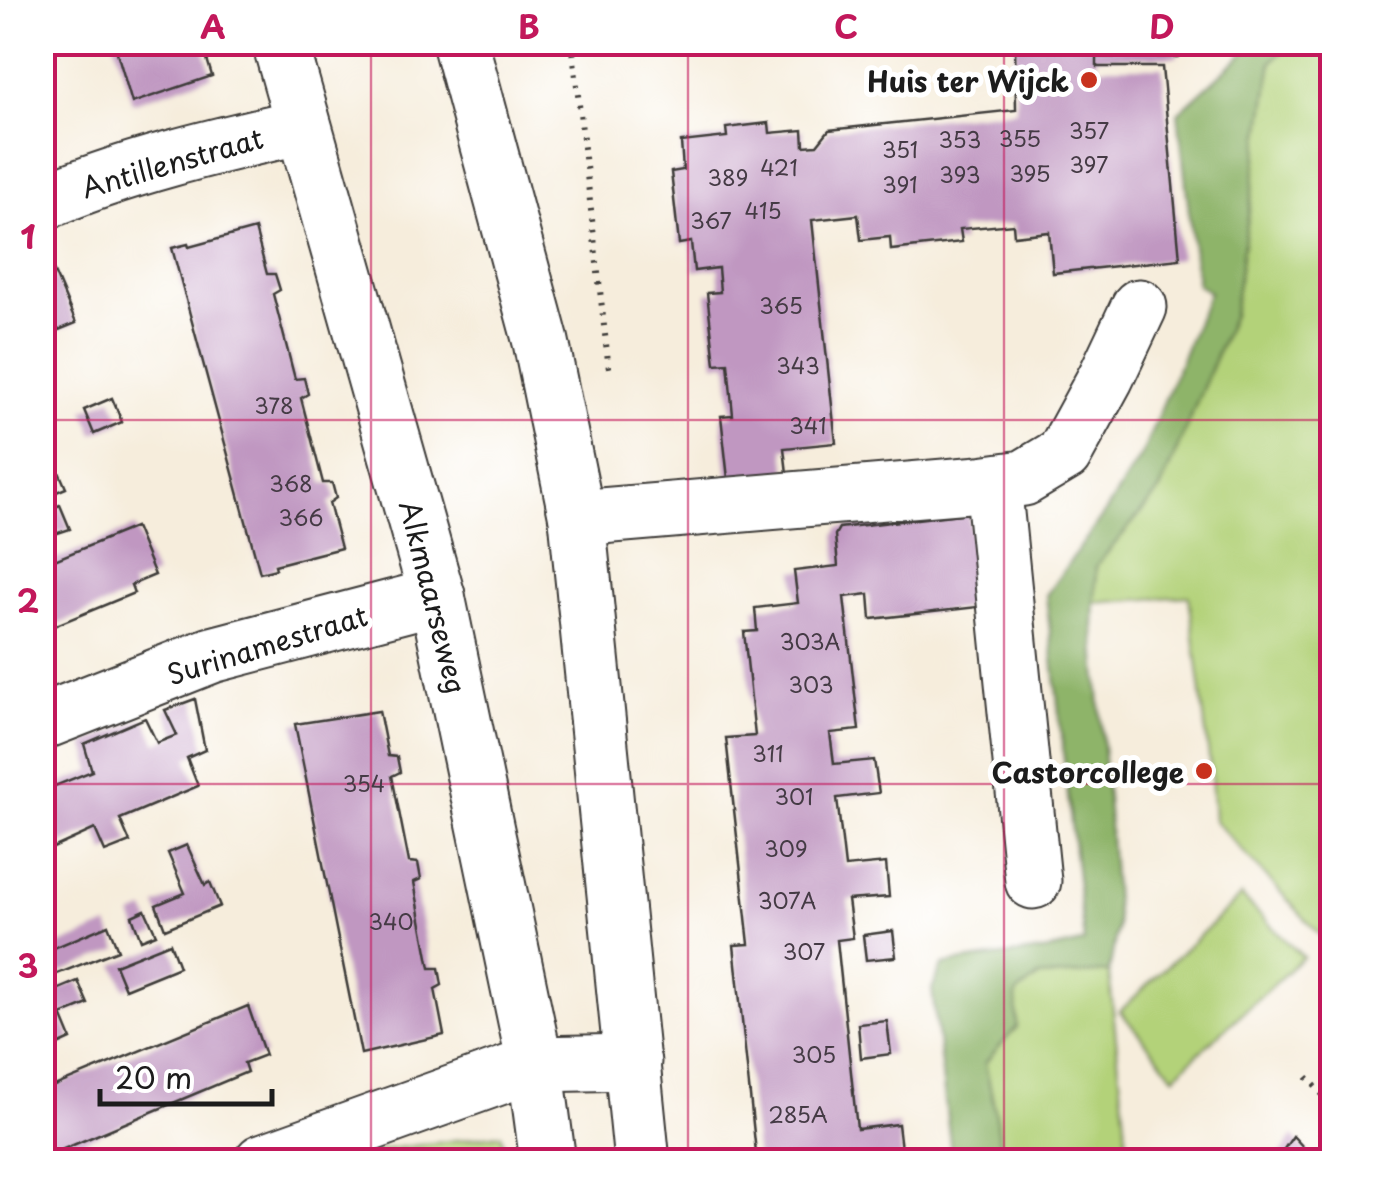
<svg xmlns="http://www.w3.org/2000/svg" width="1375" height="1204" font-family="'Playpen Sans',sans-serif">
<rect width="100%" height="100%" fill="#fff"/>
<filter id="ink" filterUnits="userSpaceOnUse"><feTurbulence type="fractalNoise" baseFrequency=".01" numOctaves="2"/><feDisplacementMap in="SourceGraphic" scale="20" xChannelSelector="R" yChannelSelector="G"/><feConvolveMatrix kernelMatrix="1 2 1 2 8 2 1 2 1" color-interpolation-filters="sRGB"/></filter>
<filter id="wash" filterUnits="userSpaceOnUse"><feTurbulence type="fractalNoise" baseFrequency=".0048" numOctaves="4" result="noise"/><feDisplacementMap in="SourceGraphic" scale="40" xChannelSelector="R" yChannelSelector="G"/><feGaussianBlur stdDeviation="2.25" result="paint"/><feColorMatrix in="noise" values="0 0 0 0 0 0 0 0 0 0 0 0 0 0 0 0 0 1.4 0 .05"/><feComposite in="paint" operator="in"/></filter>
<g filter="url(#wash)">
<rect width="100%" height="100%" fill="#f6eddc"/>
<g fill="#b3d279" stroke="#68774a" stroke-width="2.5">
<polygon points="1292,43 1332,43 1332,948 1214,820 1211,774 1189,596 1094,603 1096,566 1160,490 1233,315 1272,61"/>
<polygon points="1241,896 1303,957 1174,1076 1120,1011"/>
<polygon points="1109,972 1129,1161 1001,1161 997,1120 984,1062 1017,1027 1015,994 1038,977"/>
<polygon points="501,1134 508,1159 344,1162 382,1150"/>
</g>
<path fill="#8eb469" stroke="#556842" stroke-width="2.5" d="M1256,42L1292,43L1272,61L1233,315L1160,490L1096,566L1094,629L1117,927L1109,972L1038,977L1016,994L1017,1027L985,1063L997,1120L1001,1161H952L932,989L943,965C990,954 1039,956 1084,942L1046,595L1106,511L1143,452L1209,292L1197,284L1178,113Z"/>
<g id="blocks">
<g fill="#c097c1">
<polygon points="114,42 202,42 212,76 132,103"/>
<polygon points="1015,42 1171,42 1171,51 1177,51 1178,57 1097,57 1097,67 1162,67 1180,259 1053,273 1049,232 1014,236 1013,224 960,229 962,242 891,250 890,237 861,240 858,215 812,220 836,443 784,448 787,473 728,479 721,416 733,415 728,363 715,364 707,293 720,292 718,268 694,271 691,242 679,244 671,172 683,170 681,142 727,137 726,128 769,123 770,133 803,130 804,146 817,145 829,130 1016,110"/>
<polygon points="255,229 267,274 275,274 280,290 273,294 295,379 304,378 308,394 301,398 323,483 332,483 336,498 329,503 341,548 275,565 276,569 260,573 172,248 188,244 189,247"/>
<polygon points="54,272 76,323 42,337 42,277"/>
<polygon points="112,398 122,422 94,434 84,410"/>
<polygon points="56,465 66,488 42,498 42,471"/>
<polygon points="60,505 70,529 55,534 46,511"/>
<polygon points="969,513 978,607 871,619 869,594 844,597 859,730 830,733 834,764 874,760 879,793 837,798 845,867 886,863 889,897 848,900 853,938 837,940 857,1129 898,1124 902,1157 861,1162 757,1162 734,945 749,944 726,738 755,736 744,632 757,631 755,608 798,603 794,571 838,566 835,535 839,528"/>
<polygon points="135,527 155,575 131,585 134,593 42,631 42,565"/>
<polygon points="195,699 205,750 187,758 198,786 120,819 130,842 105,852 95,829 42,853 42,760 55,786 92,771 84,744 145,718 157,743 177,735 165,710"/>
<polygon points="379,711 388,756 397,757 400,772 392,776 409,862 418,863 421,879 414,882 430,968 439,968 442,985 435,989 444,1035 361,1054 295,724"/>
<polygon points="187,845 205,885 210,882 220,906 165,929 156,905 185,893 168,853"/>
<polygon points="145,910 156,934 141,940 132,916"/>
<polygon points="108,925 118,950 42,980 42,953"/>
<polygon points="893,931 896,957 866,960 863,935"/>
<polygon points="170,943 179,967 125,989 115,965"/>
<polygon points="78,981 88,1004 61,1015 71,1039 51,1048 42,1028 42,996"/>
<polygon points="248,1006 265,1055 244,1063 247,1072 42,1158 42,1091"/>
<polygon points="887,1021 891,1054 861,1058 858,1024"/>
<polygon points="1293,1136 1317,1162 1275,1162"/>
</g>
</g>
</g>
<g filter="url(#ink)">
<use href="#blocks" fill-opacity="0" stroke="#3d3b39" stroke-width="2.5"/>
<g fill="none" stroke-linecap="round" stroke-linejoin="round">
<g stroke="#3d3b39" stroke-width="59">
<g id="minor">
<polyline points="280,42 437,596 535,1064 548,1162"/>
<polyline points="460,42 541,342 577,518 642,1162"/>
<path d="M42,203C121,168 219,145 303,126"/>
<polyline points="993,483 1033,881"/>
<polyline points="577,518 980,484 1024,478 1064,454 1106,377 1139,307"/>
<polyline points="42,722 212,655 437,596"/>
<polyline points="262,1162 535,1064 633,1062"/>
</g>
</g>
<g stroke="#3d3b39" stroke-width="6" stroke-dasharray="2.5 8" stroke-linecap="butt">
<polyline points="572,42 609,370"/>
<polyline points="1307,1077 1332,1105"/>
</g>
<use href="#minor" stroke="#fff" stroke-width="55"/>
</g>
</g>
<path fill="none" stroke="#c2185b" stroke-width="2.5" stroke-opacity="0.55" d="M371,42V1162M688,42V1162M1004,42V1162M42,420H1332M42,784H1332"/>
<g fill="#c8321e" stroke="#fff" stroke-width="4">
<circle cx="1089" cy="80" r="10"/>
<circle cx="1204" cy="771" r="10"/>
</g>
<g text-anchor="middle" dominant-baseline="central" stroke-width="10" stroke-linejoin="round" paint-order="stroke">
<g font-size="22" fill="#453b45">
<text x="1089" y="129">357</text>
<text x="1020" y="137">355</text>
<text x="960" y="138">353</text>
<text x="900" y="148">351</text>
<text x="1089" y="163">397</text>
<text x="779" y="166">421</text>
<text x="1030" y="172">395</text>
<text x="960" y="173">393</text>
<text x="728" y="176">389</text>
<text x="900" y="183">391</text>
<text x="763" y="209">415</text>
<text x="711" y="219">367</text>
<text x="781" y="304">365</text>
<text x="798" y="364">343</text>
<text x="274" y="404">378</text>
<text x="808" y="424">341</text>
<text x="291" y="482">368</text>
<text x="301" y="516">366</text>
<text x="810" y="640">303A</text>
<text x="811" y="683">303</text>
<text x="768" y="752">311</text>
<text x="364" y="782">354</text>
<text x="794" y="795">301</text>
<text x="786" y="847">309</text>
<text x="787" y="899">307A</text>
<text x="391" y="920">340</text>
<text x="804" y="950">307</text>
<text x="814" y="1053">305</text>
<text x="798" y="1113">285A</text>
</g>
<g font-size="28" font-weight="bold" fill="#1c1c1c" stroke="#fff" text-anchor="end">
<text x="1069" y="80">Huis ter Wijck</text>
<text x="1184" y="771">Castorcollege</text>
</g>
<g font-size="28" fill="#1c1c1c" stroke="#fff">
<text transform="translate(172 162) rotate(-16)">Antillenstraat</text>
<text transform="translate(434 597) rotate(76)">Alkmaarseweg</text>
<text transform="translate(267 644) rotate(-17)">Surinamestraat</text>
</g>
</g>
<rect width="1375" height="1204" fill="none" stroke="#fff" stroke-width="110"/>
<path d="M100 1089v15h172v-15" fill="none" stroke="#1c1c1c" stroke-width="5"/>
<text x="115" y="1089" font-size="30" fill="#1c1c1c" stroke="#ffffff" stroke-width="8" paint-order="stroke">20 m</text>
<rect x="55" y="55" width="1265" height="1094" fill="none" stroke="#c2185b" stroke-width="4"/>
<g font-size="32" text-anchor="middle" font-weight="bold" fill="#c2185b">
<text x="213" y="39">A</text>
<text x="529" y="39">B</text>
<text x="846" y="39">C</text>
<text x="1162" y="39">D</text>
<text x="28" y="249">1</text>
<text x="28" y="613">2</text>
<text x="28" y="978">3</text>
</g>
</svg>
